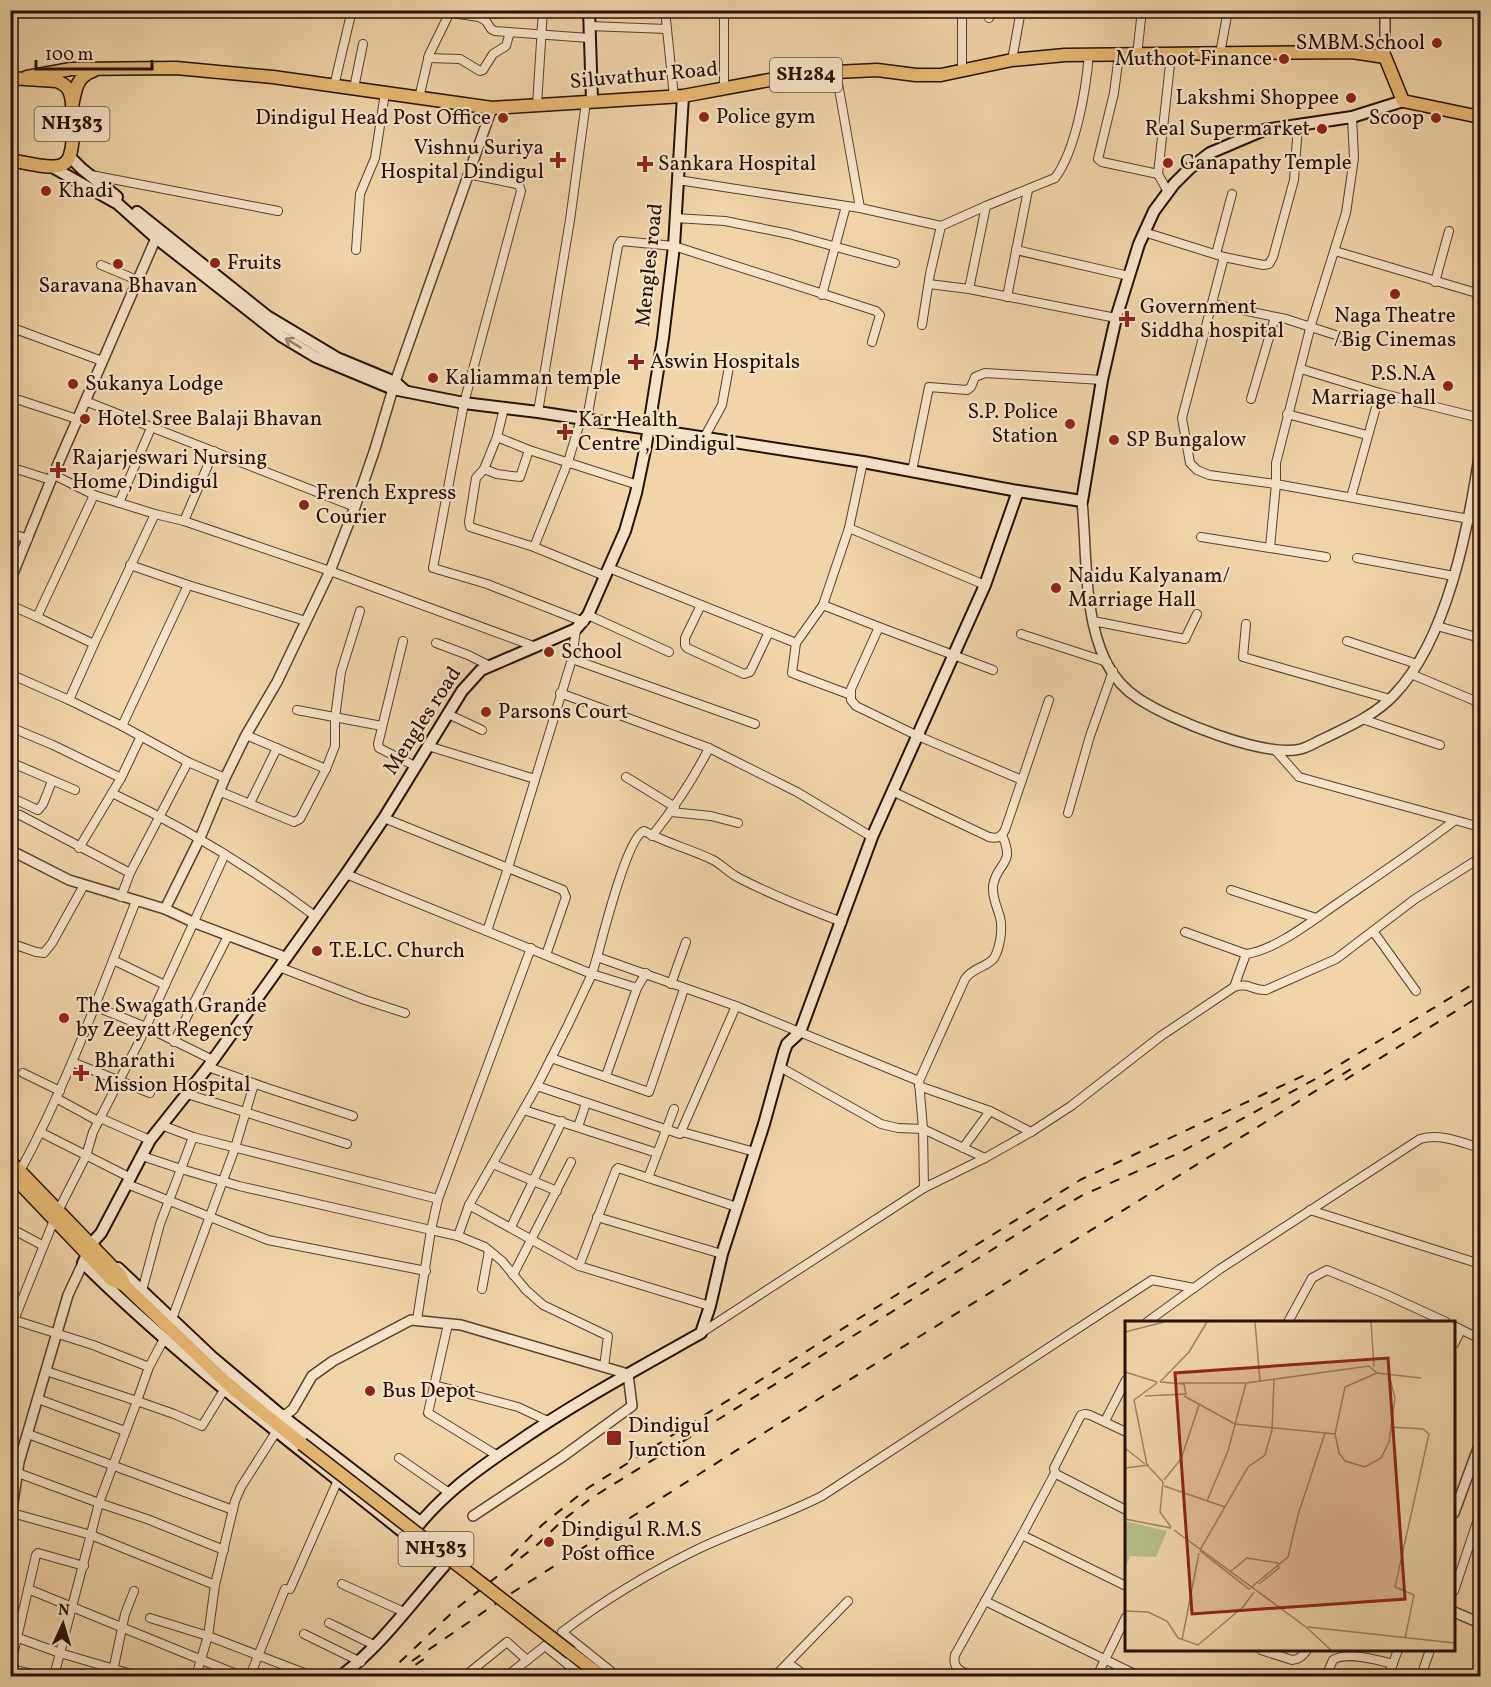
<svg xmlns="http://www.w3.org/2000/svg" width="1491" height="1687" font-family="Vollkorn,serif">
<rect width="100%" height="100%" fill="#f0d5a7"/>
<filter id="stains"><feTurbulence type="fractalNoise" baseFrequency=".00333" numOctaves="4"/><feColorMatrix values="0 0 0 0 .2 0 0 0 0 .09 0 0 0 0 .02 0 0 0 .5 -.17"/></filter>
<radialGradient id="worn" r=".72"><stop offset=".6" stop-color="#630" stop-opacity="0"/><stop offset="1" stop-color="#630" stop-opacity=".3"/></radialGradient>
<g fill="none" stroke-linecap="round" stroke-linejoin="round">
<g stroke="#58412c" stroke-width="10">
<g id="minor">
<polyline points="432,10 479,17 486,21 491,29 495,31 589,38"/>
<polyline points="665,10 674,97"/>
<polyline points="724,10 724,88"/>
<polyline points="962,10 962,71"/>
<polyline points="495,14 495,10"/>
<polyline points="989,18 991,10"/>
<polyline points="589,26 667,29"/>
<polyline points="1220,54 1228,10"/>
<polyline points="1119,55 1114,93 1098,159 1102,162 1158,174 1171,55"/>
<polyline points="1137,55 1142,10"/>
<polyline points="428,58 460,59 480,71 483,70 493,54 506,46 510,32"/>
<polyline points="1012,60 1021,10"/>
<polyline points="836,72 860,208"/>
<polyline points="334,86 352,10"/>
<polyline points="354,88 363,44"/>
<polyline points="419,98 429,55 451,10"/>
<polyline points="537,105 543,10"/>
<polyline points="468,174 512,183 519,185 521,191 464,403 433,568 487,584 584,622"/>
<polyline points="1158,174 1168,192"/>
<polyline points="91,175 278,211"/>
<path d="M678,180L860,208L941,226L986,206L1055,178C1076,150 1086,90 1089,54"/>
<polyline points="675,218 725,221 789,234 895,263"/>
<polyline points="1144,232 1224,257 1263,265 1269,264 1273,257 1294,180 1298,125"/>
<polyline points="356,250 360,194 375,158 385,93"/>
<polyline points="1016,250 1129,276"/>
<polyline points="1335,251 1480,294"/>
<polyline points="1216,254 1232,194"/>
<polyline points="1224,257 1182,418 1190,463 1197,470 1209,475 1276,484 1480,521"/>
<polyline points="101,265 137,280"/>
<polyline points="1435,282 1449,231"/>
<polyline points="929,284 969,289 1116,318"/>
<polyline points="969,289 986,206"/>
<polyline points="822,295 846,206"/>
<polyline points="1007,297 1028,190"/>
<polyline points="1212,304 1286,319 1348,339"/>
<polyline points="922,325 930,274 941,226"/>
<polyline points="10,327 102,361"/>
<polyline points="1301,369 1380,393 1480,418"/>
<polyline points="10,397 77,419"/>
<polyline points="1251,399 1275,317"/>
<polyline points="85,401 355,507"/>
<polyline points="504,408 497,437 484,469 476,478 469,522 470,527 534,547 605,576"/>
<polyline points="538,412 570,220 586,102"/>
<polyline points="1287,414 1367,435"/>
<polyline points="587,419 618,246 621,241 674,246 876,311 880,315 872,342"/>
<polyline points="497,437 529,450 638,485"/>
<polyline points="704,438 722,405 729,367"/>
<polyline points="10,467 51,480"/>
<polyline points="484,469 497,474 520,477 529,450"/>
<polyline points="912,471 929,387 967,390 971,387 975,377 985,373 1102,380"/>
<polyline points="54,475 94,495 155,514 184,521 330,571 536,647"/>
<polyline points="1351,497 1380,393"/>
<polyline points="119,503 151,428"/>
<polyline points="184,521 214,451"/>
<polyline points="849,528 863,462"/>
<polyline points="10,533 28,539"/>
<polyline points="1201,537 1326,557"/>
<polyline points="534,547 568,462 581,419"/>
<polyline points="1270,547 1276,484 1276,463 1311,325 1346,213 1354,158 1352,117"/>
<polyline points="1357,558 1454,576"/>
<polyline points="130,565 188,585 306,621"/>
<polyline points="609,568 796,643 823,605"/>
<polyline points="188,585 122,726 188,762 225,778"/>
<polyline points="10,605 37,617 94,495"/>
<polyline points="701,605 685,638 685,645 687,648 744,674 750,672 769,632"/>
<polyline points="588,615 669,652"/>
<polyline points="37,617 94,644 155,514"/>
<polyline points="1093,621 1185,639 1197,614"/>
<polyline points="1246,624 1243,657 1390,699"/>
<polyline points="1437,626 1480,638"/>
<polyline points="879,627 993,670"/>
<polyline points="1021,634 1107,662"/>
<polyline points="403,641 378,744 379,748 415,766"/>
<polyline points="1347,641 1417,664"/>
<polyline points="436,643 468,655 488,665"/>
<polyline points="796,643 792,673 851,695"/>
<polyline points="94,644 69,700 122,726"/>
<polyline points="572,659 755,724"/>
<polyline points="10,674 69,700"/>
<polyline points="1411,674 1480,703"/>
<polyline points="560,693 709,748 797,792 872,837"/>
<polyline points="297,710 382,726"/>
<polyline points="448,714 482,730"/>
<polyline points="1365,720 1440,745"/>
<polyline points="10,727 53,745 121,778"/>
<polyline points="246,735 326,769"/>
<polyline points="428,746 535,779"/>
<polyline points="1276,751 1299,777 1480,827"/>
<polyline points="10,762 75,790"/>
<polyline points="626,777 675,807"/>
<polyline points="1022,780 1049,700"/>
<polyline points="221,792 294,822 300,819 326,769 335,746 335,718 341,672 360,611"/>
<path d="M894,792L989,837C998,839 1001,837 1005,830L1022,780L918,736L856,706L851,700V689L879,627L823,605L849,528L985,585"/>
<path d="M112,793C184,827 252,868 315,916"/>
<polyline points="10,797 38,810 43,804 52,781"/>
<polyline points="250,803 277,748"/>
<polyline points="671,812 711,816 738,823"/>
<polyline points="1068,813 1090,736 1113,671"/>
<polyline points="10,817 14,814 20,815 130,873"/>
<polyline points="384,818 508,868 572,659 576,629"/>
<path d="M652,836C674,808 693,780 709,748"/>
<polyline points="79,848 121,778 141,736"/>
<polyline points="346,874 592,974 597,957 736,1006 919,1081"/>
<polyline points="1231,890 1316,918"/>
<polyline points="121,897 130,873 188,762"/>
<polyline points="487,931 508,868 563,890 566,897 546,955"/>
<polyline points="1373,931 1416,991"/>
<path d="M1185,932L1246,954C1276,950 1313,920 1338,903C1377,876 1416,850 1454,821"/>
<polyline points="10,943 36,952 44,953 52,943 84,885"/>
<polyline points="531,948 438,1199 431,1230 458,1236 469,1205 537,1086"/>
<path d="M597,957C603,936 627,837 644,831C666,843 690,849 713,860C721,864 729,873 739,878C772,895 807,909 842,922"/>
<polyline points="113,960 165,985"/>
<polyline points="279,967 365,1000 405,1013"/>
<polyline points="671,984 686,942"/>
<polyline points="1234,987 1246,954"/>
<polyline points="637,988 592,974 568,1025 537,1086 680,1134 736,1006"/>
<polyline points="94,1006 146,1027 213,1060"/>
<polyline points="174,1042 228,936"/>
<polyline points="551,1058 649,1092 684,989"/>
<polyline points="72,1062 150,1093"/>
<polyline points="208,1067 267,1088 353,1116"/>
<polyline points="780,1067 881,1124 898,1128 923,1129 985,1158"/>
<polyline points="23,1073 60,1091"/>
<polyline points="606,1076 637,988 646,973"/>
<polyline points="919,1086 990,1111 1031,1132"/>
<polyline points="187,1094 347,1144"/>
<polyline points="56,1098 98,1121"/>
<polyline points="524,1110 657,1153"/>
<polyline points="100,1118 150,1140"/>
<polyline points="161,1125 193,1137"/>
<polyline points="578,1127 586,1103"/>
<polyline points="682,1132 755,1152"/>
<polyline points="42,1133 131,1178"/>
<polyline points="963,1148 990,1111"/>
<polyline points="142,1156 181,1169 160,1224 142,1291"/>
<polyline points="493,1164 557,1191"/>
<path d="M20,1171C67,1085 100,992 136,901"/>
<polyline points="648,1178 674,1109"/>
<polyline points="127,1184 268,1240 426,1271"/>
<path d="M924,1188L923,1129L919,1081L965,979C973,967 988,967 994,958C1000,948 1003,929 1000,917C997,907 992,897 993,886C997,861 1016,866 1002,835"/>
<polyline points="469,1205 579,1266"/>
<polyline points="1310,1210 1480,1264"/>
<polyline points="58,1211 86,1156 93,1132 139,1042 225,854"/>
<polyline points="597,1217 722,1254"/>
<polyline points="511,1227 562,1121"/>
<polyline points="10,1228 42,1245"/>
<polyline points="458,1236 485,1247 502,1261 526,1290 543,1305 608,1336 604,1367"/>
<polyline points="513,1275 571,1162"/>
<polyline points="482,1289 489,1251"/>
<polyline points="710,1306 579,1266 616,1170 618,1168 737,1207"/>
<polyline points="172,1319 235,1148 254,1084"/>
<polyline points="14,1320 93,1345 149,1367"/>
<polyline points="417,1320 431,1230 239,1186 181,1169 193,1137 438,1199"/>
<path d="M1147,1322L1220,1269L1420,1139C1440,1133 1460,1142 1480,1148"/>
<polyline points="1288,1322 1312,1278 1327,1270 1385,1294 1446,1322"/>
<polyline points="448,1324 428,1413 498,1456"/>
<polyline points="1454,1326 1480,1339"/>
<polyline points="10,1330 54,1220"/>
<path d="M701,1333L924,1188L985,1158L1031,1132L1071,1106L1161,1036L1234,987C1249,982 1253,991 1266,990L1336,959L1415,899L1480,858"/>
<polyline points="1454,1344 1461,1330"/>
<polyline points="46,1371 137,1401 149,1367 164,1339"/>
<polyline points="434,1385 518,1407 548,1421"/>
<polyline points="38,1399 125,1431"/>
<polyline points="1105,1421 1126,1380"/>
<polyline points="1126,1432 1090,1415 1085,1414 1081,1415 1054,1468 1055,1473 1058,1475 1126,1510"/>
<polyline points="28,1434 233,1510"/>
<polyline points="399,1458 448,1492"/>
<polyline points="18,1473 99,1503 54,1676"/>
<polyline points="12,1513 91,1535 215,1585"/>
<polyline points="1022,1535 1055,1473"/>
<polyline points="224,1550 147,1519 99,1503 137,1401 174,1414 202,1426 224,1390"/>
<polyline points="342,1584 404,1612"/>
<polyline points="28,1589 241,1676"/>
<polyline points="290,1589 338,1480"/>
<polyline points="1454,1591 1480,1513"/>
<polyline points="985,1601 1139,1676"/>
<polyline points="150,1618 208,1636 312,1676"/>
<polyline points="329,1623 376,1646"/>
<polyline points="304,1634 361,1662"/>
<polyline points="10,1635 60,1653 138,1676"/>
<polyline points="545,1646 582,1676"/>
<path d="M1261,1650L1292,1660C1299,1660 1303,1656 1307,1650"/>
<polyline points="788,1663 806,1676"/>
<polyline points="10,1668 36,1555 38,1553 84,1566"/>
<polyline points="10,1669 41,1676"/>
<polyline points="112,1676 125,1614 134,1591"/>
<polyline points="196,1676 208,1636 215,1585 235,1501 241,1487 276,1432"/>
<polyline points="250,1676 285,1589"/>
<polyline points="465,1676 507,1642 527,1660"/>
<polyline points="507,1676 555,1638"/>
<path d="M617,1676L562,1632C603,1601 649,1573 696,1550C737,1530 781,1517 822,1496L1152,1280L1194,1288"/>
<polyline points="775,1676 848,1601"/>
<path d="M972,1676C961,1671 952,1669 955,1655L1022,1535L1126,1586"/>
<polyline points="1097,1676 1126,1617"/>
<path d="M1326,1676L1333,1660C1346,1651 1378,1660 1393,1664"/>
<polyline points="1388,1676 1398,1650"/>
<polyline points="1421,1676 1430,1650"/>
</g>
</g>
<g stroke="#58412c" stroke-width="12">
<g id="tertiary">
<polyline points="1385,10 1385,57"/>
<path d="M1082,501C1087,552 1083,615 1106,662C1113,676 1125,690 1139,699C1171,720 1264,758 1301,749C1309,747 1318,741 1325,738C1350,726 1375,715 1394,695C1448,639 1469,525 1480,450"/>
<polyline points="10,581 51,480 156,238"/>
<polyline points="10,850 69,880 165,909 195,923 285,957"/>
<polyline points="165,909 200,838 225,778 246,735 277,682 330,571 355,507 375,449 395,382 492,108"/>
<polyline points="281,1415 287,1414 293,1409 312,1376 333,1361 411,1320 461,1325 628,1374 632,1406 562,1457 473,1516"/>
<polyline points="1454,1513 1480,1443"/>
<polyline points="10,1523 19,1462 68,1295 83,1263"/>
<polyline points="409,1537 445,1565"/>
<polyline points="1454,1612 1480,1623"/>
</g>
</g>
<g stroke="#261003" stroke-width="14">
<g id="secondary">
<polyline points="589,10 592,100"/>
<polyline points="70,157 82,169 117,197"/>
<polyline points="52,167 118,204 156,238 281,336 316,357 393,389 464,403 538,412 863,462 1018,491 1082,501 1102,380 1116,318 1139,244 1154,211 1174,184 1189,169 1210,153 1264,130 1352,117 1403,101"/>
<polyline points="137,212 267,316 337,358 395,382 404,390"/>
<polyline points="91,1244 101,1233 150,1140 208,1067 346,874 384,818 462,691 481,670 576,629 588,615 625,531 636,493 646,445 663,338 674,246 683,96"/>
<path d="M88,1253L83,1263C184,1363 298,1447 409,1537C438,1498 472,1473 512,1446C572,1404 637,1369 701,1333L710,1306L722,1254L764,1124L784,1052L787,1044L800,1032L872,837L985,585L1018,491"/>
<polyline points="118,1268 211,1356 281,1415 420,1522"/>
<path d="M341,1676C382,1645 411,1603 445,1565"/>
</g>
</g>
<g stroke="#261003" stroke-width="15">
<g id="primary">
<polyline points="27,77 71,69 176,68 273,77 492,108 683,96 791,76 836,72 877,70 916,75 941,75 1012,60 1065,55 1352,52 1385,57 1403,101 1480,117"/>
<path d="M72,107C75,92 76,76 93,71"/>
</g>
</g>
<g stroke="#261003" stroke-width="15">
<g id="trunk">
<path d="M10,78L57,81C61,83 66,85 68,89C75,100 74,143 70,155C69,159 66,163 62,165C50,170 23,162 10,160"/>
<polyline points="10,1161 121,1276 124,1285"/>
<polyline points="10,1173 112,1280 124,1285 232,1388 302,1444"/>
<polyline points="571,1653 601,1676"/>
</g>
</g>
<use href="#minor" stroke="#f5e4c6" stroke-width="8"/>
<use href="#tertiary" stroke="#f5e4c6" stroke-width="9"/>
<use href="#secondary" stroke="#f5e4c6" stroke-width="10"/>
<use href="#primary" stroke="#e8ba74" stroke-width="12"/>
<use href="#trunk" stroke="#e8ba74" stroke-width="12"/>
<g stroke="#261003" stroke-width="2" stroke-dasharray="10 10" stroke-linecap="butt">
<polyline points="1345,1080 1480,996"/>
<polyline points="511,1556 542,1525 588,1488 1080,1180 1309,1073"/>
<polyline points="412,1661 507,1596 767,1431 1351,1069"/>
<polyline points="385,1676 457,1608 537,1545 563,1520 593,1497 1045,1217 1083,1195 1179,1153 1319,1077 1480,980"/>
<polyline points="399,1676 424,1659"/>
</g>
<g stroke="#261003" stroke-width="15" stroke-linecap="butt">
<polyline id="trunk-bridge" points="302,1444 571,1653"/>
</g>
<use href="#trunk-bridge" stroke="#e8ba74" stroke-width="12"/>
</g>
<defs><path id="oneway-shaft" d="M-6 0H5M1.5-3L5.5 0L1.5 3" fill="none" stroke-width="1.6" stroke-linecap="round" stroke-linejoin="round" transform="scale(1.5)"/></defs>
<use stroke="#98856e" href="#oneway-shaft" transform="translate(293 343) rotate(-149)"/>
<g fill="#8f2418" stroke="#f5e4c6" stroke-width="2">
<circle cx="1437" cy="43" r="6"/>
<circle cx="1284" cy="59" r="6"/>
<circle cx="1351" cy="98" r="6"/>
<circle cx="704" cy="117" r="6"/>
<circle cx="503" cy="118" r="6"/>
<circle cx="1436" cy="118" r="6"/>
<circle cx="1322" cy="129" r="6"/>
<path d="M555 151h6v6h6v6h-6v6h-6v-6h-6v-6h6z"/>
<circle cx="1168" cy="163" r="6"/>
<path d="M642 155h6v6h6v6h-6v6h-6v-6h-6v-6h6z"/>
<circle cx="46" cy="191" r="6"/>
<circle cx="215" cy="263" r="6"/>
<circle cx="118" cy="264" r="6"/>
<circle cx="1395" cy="294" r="6"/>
<path d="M1124 310h6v6h6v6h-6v6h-6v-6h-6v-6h6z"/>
<path d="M633 353h6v6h6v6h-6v6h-6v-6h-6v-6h6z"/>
<circle cx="433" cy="378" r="6"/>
<circle cx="73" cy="384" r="6"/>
<circle cx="1448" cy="386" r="6"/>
<circle cx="85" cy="419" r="6"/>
<circle cx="1070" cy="424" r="6"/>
<path d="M562 423h6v6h6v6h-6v6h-6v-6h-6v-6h6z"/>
<circle cx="1114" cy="440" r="6"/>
<path d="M55 461h6v6h6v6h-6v6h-6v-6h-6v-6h6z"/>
<circle cx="304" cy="505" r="6"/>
<circle cx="1056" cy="588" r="6"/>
<circle cx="549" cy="652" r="6"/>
<circle cx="486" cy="712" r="6"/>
<circle cx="317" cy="951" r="6"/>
<circle cx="64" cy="1018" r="6"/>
<path d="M78 1064h6v6h6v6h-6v6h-6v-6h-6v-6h6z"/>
<circle cx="370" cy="1391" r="6"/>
<rect x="606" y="1430" width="16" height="16" rx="3"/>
<circle cx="549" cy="1542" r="6"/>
</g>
<g text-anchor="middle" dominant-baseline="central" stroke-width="4.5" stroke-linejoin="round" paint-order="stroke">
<g fill="#f5e4c6" stroke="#64503e" stroke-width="1.5">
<rect x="770" y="58" width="72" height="34" rx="4.5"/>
<rect x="34.5" y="107" width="75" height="34" rx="4.5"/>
<rect x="398.5" y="1532" width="75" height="34" rx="4.5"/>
</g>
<g font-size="20" font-weight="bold" fill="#261003">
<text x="806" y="75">SH284</text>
<text x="72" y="124">NH383</text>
<text x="436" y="1549">NH383</text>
</g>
<g font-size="21" fill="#261003" stroke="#f5e4c6" text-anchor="start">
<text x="1425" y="43" text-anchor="end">SMBM School</text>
<text x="1272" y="59" text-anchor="end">Muthoot Finance</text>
<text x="1339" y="98" text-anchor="end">Lakshmi Shoppee</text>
<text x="716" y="117">Police gym</text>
<text x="491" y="118" text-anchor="end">Dindigul Head Post Office</text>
<text x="1424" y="118" text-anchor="end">Scoop</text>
<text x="1310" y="129" text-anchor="end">Real Supermarket</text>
<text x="544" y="148" text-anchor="end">Vishnu Suriya<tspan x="544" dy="24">Hospital Dindigul</tspan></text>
<text x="1180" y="163">Ganapathy Temple</text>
<text x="658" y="164">Sankara Hospital</text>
<text x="58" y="191">Khadi</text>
<text x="227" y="263">Fruits</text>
<text x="118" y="286" text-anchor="middle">Saravana Bhavan</text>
<text x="1140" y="307">Government<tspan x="1140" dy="24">Siddha hospital</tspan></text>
<text x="1395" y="316" text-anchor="middle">Naga Theatre<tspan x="1395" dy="24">/Big Cinemas</tspan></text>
<text x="650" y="362">Aswin Hospitals</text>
<text x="1436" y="374" text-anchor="end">P.S.N.A<tspan x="1436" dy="24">Marriage hall</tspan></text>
<text x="445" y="378">Kaliamman temple</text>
<text x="85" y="384">Sukanya Lodge</text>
<text x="1058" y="412" text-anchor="end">S.P. Police<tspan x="1058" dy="24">Station</tspan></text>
<text x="97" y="419">Hotel Sree Balaji Bhavan</text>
<text x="578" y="420">Kar Health<tspan x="578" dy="24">Centre , Dindigul</tspan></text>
<text x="1126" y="440">SP Bungalow</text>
<text x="72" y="458">Rajarjeswari Nursing<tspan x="72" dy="24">Home, Dindigul</tspan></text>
<text x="316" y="493">French Express<tspan x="316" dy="24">Courier</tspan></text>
<text x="1068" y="576">Naidu Kalyanam/<tspan x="1068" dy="24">Marriage Hall</tspan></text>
<text x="561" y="652">School</text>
<text x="498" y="712">Parsons Court</text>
<text x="329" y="951">T.E.LC. Church</text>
<text x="76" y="1006">The Swagath Grande<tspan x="76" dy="24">by Zeeyatt Regency</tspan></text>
<text x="94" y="1061">Bharathi<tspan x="94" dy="24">Mission Hospital</tspan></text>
<text x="382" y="1391">Bus Depot</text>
<text x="628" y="1426">Dindigul<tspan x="628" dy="24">Junction</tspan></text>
<text x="561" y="1530">Dindigul R.M.S<tspan x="561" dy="24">Post office</tspan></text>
</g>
<g font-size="21" fill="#261003" stroke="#f5e4c6">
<text transform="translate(644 76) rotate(-5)">Siluvathur Road</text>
<text transform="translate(650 265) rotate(-84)">Mengles road</text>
<text transform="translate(423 721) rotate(-57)">Mengles road</text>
</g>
</g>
<g transform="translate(1125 1321)">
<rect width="330" height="330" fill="#f0d5a7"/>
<path d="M0,200L42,210L31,236L5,235L0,248Z" fill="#b6be89"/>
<path fill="none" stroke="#9f8665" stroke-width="1.5" d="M130,1L135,60M246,1L249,46M0,11L39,1M0,51L32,61M35,61L64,31L82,1M32,62L9,79L22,144L38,161L35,191L46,206M55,62H121L244,45L252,52L296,57M20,75L61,73L59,63L35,61M59,75L110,103L210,113L220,66L252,52M266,106L298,108L304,113L270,266L289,274L280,317M210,113L214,132L220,140L240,146L256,137L264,121L270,77L264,54M0,127L20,143M0,147L24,144M39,159L56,138L74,84M39,165L100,186M82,180L103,130L121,62M0,198L46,207M49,209L181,306L206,329M75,229L123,146L140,134L147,109L149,59M75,230L124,268L163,236L173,194L200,112M105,251L122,237L153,242L154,247L134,263M0,290L23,291L42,300L53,317L73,324L118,286L129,271M183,306L330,322M57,319L74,232"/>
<path fill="#8f2418" fill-opacity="0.15" stroke="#8f2418" stroke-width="3" d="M263,37L280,278L67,293L50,52Z"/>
<rect width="330" height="330" fill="none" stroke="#261003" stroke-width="3"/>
</g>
<rect width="1491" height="1687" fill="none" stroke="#f0d5a7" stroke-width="36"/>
<rect x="12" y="12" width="1467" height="1663" fill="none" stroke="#261003" stroke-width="3"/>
<rect x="18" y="18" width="1455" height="1651" fill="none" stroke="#261003" stroke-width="1.5"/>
<g transform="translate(63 1624) rotate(4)" stroke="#f5e4c6" stroke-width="4.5" paint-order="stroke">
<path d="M0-4.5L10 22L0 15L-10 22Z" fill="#261003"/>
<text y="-9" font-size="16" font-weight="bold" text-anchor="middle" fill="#261003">N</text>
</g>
<path d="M36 60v9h116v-9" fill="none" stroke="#261003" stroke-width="3"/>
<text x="45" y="60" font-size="18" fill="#261003" stroke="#f5e4c6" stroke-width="4.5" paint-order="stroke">100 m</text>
<rect width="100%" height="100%" filter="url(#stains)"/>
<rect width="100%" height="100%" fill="url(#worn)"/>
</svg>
